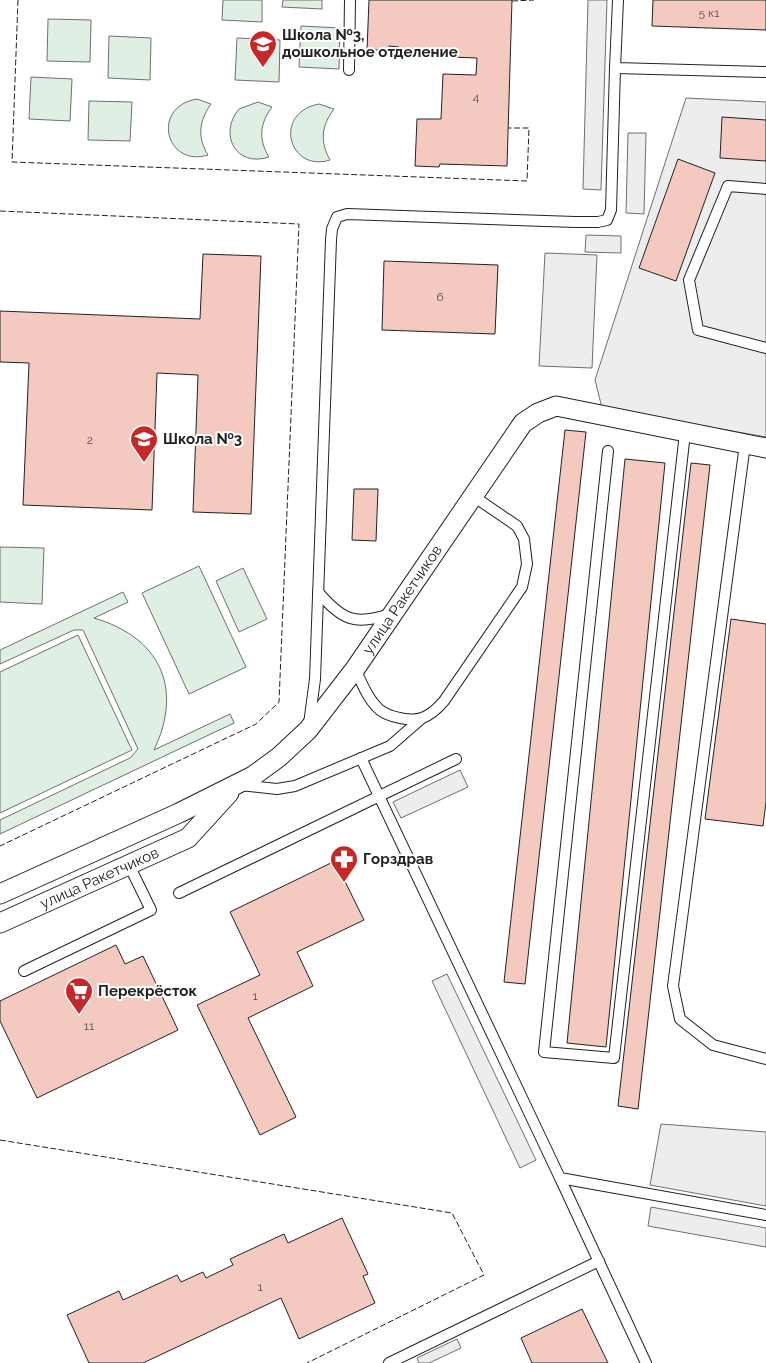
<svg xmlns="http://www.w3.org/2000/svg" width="766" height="1363" font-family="Raleway,sans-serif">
<rect width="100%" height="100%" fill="#fff"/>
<g fill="#e0efe3" stroke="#6f6f6f">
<polygon points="223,0 262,0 262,22 222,20"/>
<polygon points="283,0 322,0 322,9 282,7"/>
<polygon points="48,19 91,20 90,62 47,61"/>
<polygon points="301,26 340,28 339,69 299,67"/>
<polygon points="109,36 151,38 150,80 108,78"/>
<polygon points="237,38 280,40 279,82 235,80"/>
<polygon points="31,77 72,79 70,121 29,119"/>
<path d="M197,99L211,104C199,121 197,137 208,155C166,168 150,107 197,99Z"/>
<polygon points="89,101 132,102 130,141 88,140"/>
<path d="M258,102L272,107C260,123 258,139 269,157C236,168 218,134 239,109Z"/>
<path d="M319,104L334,109C321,126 320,142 330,160C289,173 272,113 319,104Z"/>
<polygon points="0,547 44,548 42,604 0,602"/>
<polygon points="199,566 246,667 189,694 142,593"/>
<polygon points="243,568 267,619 239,632 216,581"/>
<path d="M123,592L128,602L94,618C159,637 184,687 154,750L230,714L234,723L0,834V820L130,758L138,749L83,630H74L0,664V650Z"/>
<polygon points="78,635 132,750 0,813 0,672"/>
</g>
<g fill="#ededed" stroke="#6f6f6f">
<polygon points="588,0 607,0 601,190 583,189"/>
<polygon points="686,98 766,102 766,437 602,408 595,380"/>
<polygon points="628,133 646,133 644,214 626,213"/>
<polygon points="586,235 621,236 621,253 585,252"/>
<polygon points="545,253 597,255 592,368 539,366"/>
<polygon points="460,770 468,787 401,818 393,802"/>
<polygon points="447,974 536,1160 520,1168 432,981"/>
<polygon points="661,1124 766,1132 766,1206 650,1185"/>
<polygon points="651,1207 766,1228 766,1247 648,1226"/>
<polygon points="457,1339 461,1348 429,1363 419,1363 417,1358"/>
</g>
<g fill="#f3c9c0" stroke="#222">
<polygon points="369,0 512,0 507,166 440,164 439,167 415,166 417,119 441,119 443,74 476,75 477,58 399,55 399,47 389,46 389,50 367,50"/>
<polygon points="653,0 766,0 766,30 652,26"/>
<polygon points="722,117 766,120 766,161 720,158"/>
<polygon points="678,159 715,173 676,281 639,268"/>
<polygon points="203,254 261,256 251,514 193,512 198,375 157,373 152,510 23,505 29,363 0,362 0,311 200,319"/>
<polygon points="384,261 498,265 495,334 382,330"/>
<polygon points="565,430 586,432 525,984 504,982"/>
<polygon points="625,459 665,463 606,1047 567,1043"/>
<polygon points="691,463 710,465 638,1109 618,1106"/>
<polygon points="354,489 378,489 376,541 352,540"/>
<polygon points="731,619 766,624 766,802 763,826 705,819"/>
<polygon points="335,861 364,920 297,952 313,986 248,1018 296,1117 260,1135 197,1005 260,975 230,912"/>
<polygon points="116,945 125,964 143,956 178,1030 37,1098 0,1021 0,1001"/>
<polygon points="342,1218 368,1274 363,1276 375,1303 299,1339 281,1298 143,1363 89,1363 67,1315 119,1291 123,1300 177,1275 181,1282 203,1272 206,1278 233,1265 230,1259 284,1234 288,1243"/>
<polygon points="582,1309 608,1363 532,1363 521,1338"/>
</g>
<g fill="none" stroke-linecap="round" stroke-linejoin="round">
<g stroke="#222" stroke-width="12">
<g id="service">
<polyline points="618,0 615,68 766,72"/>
<polyline points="349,70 350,0"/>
<polyline points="766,189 728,186 689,280 698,330 766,348"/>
<polyline points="745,444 673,986 680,1019 713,1045 766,1059"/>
<polyline points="608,451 544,1052 614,1058 685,433"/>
<path d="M318,592C342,620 355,626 390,614"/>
<path d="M355,669C362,683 368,700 380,710C389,717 411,722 422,718C431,715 438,708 444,701L522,587L527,564L524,539L517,526L473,496"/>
<polyline points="309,724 315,679 331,240 332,229 337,217 347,214 575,222 598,222 607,220 611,210 615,68"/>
<polyline points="361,758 560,1178 766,1215"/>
<polyline points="240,785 277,789 295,786 390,746 421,719"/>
<polyline points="179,893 456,759"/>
<polyline points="24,971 151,910 129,865"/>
<polyline points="560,1178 646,1363"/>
<polyline points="389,1363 599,1261"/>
</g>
</g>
<g stroke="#222" stroke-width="21">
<g id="minor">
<path id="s1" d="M0,894L179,813L253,776L279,757L308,730L355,669L523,423L538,413L556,406L766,448"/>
<path id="s2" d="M0,923L188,838L229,793"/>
</g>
</g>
<use href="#service" stroke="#fff" stroke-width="10"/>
<use href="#minor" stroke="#fff" stroke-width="19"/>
<g stroke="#222" stroke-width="1" stroke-dasharray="6 2.5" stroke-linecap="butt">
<polyline points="18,0 12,162 527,181 529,128 508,128"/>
<polyline points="512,1 534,0"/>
<polyline points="0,211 299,224 279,702 256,724 0,846"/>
<polyline points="0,1140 452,1213 484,1275 307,1363"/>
</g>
</g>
<defs>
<g id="school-pin" transform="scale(1.4375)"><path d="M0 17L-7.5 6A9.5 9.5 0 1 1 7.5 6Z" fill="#c62828" stroke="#fff"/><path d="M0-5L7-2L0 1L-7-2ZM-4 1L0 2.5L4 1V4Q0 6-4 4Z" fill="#fff"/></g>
<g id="pharmacy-pin" transform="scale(1.4375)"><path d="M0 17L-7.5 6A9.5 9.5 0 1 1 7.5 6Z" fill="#c62828" stroke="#fff"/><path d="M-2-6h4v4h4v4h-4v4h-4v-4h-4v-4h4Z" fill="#fff"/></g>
<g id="supermarket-pin" transform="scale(1.4375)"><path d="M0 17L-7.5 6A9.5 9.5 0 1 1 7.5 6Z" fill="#c62828" stroke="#fff"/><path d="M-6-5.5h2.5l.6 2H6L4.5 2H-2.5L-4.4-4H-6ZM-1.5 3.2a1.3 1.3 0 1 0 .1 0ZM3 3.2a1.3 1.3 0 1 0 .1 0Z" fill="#fff"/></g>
</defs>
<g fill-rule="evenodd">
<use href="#school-pin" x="263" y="44"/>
<use href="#school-pin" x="144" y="439"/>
<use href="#pharmacy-pin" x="344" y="859"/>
<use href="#supermarket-pin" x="79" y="991"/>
</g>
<g text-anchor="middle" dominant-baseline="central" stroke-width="4" stroke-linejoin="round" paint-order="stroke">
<g font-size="12" fill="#564c4a">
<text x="709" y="13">5 к1</text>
<text x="476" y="97">4</text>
<text x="440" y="297">6</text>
<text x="90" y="440">2</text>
<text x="255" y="996">1</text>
<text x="89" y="1026">11</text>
<text x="260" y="1287">1</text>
</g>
<g font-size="15" font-weight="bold" fill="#222" stroke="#fff" text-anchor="start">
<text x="282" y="35">Школа №3,<tspan x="282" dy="17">дошкольное отделение</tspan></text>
<text x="163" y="439">Школа №3</text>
<text x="363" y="859">Горздрав</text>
<text x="98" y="991">Перекрёсток</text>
</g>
<g font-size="15" fill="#222" stroke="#fff">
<text stroke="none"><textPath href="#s1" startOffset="512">улица Ракетчиков</textPath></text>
<text stroke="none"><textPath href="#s2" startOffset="109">улица Ракетчиков</textPath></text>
</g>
</g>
</svg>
